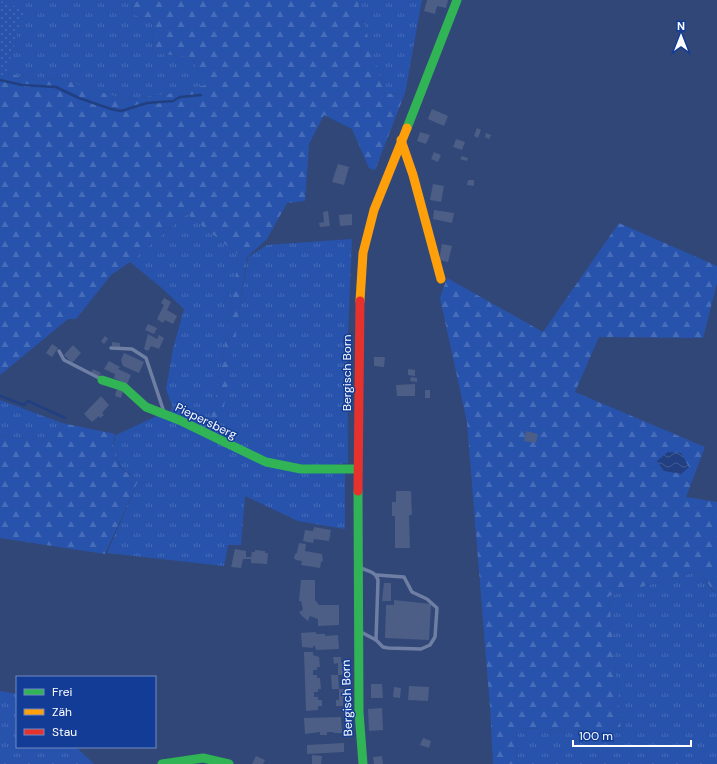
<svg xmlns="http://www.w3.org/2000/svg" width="717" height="764" font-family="'DM Sans',sans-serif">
<defs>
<pattern id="grass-tufts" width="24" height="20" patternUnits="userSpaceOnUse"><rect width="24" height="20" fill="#2753ad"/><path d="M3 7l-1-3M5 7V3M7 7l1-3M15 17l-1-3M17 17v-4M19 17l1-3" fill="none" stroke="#476db9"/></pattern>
<pattern id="forest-firs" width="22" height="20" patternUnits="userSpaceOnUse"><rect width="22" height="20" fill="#2753ad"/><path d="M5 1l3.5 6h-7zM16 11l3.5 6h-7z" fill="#476db9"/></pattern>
<pattern id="park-dots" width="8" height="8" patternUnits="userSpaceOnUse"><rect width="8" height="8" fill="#2753ad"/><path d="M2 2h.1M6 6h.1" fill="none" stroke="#476db9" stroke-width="1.8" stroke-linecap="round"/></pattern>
<pattern id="water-waves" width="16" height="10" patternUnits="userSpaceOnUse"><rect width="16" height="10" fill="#213f81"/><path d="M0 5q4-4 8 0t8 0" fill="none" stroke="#425c94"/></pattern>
</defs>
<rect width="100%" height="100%" fill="#314778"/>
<g fill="url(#grass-tufts)">
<polygon points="0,0 132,0 133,14 152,22 153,53 191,57 205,85 173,93 126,100 58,78 39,81 0,71"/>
<polygon points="357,0 422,0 405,93 385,94"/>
<polygon points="187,214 239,255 218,387 209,426 172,406 166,389 173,349 184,309 163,289 130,262"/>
<polygon points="352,239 347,357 348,463 317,467 265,459 218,437 248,257 267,245"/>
<polygon points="0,400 62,423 55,442 0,436"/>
<polygon points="159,415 264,465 345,473 345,529 298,521 245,496 241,545 228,545 224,566 107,553 138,481 122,468 112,451 116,435"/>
<polygon points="699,571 713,592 717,592 717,764 518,764 516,728 621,732 609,596"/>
<polygon points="0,691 17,694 17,747 76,747 94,764 0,764"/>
</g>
<g fill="url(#forest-firs)">
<polygon points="132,0 357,0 385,94 405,93 375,170 369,168 352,129 324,115 309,144 305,201 287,203 267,239 247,257 229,380 218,437 170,412 172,406 209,426 218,387 239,255 187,214 130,262 111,275 76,319 68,319 0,375 0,71 39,81 58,78 126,100 173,93 205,85 191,57 153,53 152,22 133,14"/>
<polygon points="619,223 717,266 717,283 703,338 599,337 575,392 705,447 686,497 717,502 717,592 714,592 699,571 609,596 621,732 516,728 518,764 493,764 490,707 467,422 440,298 447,278 543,332"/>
<polygon points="62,423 115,434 112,451 121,468 138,481 105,554 0,538 0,436 55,442"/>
</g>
<polygon fill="url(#park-dots)" points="0,1 25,10 4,79 0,78"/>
<polygon fill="url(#water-waves)" points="668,452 681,453 689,467 681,474 664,471 657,461"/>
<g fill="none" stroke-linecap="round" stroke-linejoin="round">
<g stroke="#213f81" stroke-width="2.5">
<polyline points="0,80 22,85 56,87 79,98 111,109 121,111 147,103 173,101 180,97 201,95"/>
<polyline points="0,396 24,405 28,401 65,418"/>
</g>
</g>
<g fill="#4c5e85">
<polygon points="427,0 448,0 446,8 437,6 435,14 424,11"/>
<polygon points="432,109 448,116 444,126 428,119"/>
<polygon points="477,128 481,130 478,138 474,136"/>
<polygon points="420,132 430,135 426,144 417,141"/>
<polygon points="486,133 491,135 489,139 485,137"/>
<polygon points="456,139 465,142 462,150 453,147"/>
<polygon points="434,152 441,155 438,162 431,159"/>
<polygon points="462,156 468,158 467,161 460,159"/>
<polygon points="338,164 349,167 344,185 332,182"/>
<polygon points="468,180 474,180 474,186 467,185"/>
<polygon points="433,184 444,186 441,202 430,200"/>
<polygon points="434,210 454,213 452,223 433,219"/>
<polygon points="328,211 330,226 320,227 319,223 324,222 323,212"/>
<polygon points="352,214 352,225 340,226 339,215"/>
<polygon points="442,244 452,246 448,262 439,260"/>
<polygon points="164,298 171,302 167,310 177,316 173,324 165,320 163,323 157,319 164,305 161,303"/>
<polygon points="148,324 157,328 154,334 145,330"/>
<polygon points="148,334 157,339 159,335 164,338 159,349 151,346 148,351 144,349"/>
<polygon points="105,336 108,339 104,344 101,341"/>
<polygon points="112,342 120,343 120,347 112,346"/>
<polygon points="52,344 58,348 52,357 46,353"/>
<polygon points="73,345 81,353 72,363 64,355"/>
<polygon points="124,353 144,362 139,373 123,366 121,360"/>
<polygon points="374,357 385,357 384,367 374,366"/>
<polygon points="109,361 120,367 118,369 131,375 127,384 114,378 115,374 104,369"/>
<polygon points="93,369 101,373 99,377 91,372"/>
<polygon points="408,369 415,370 415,376 408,375"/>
<polygon points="411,377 417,378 417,382 410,381"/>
<polygon points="415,384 415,396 397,396 396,385"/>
<polygon points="117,389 123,391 121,398 115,396"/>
<rect x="425" y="390" width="5" height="8"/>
<polygon points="101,396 109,405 102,413 104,415 100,418 99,416 92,422 84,414"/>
<polygon points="526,431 538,434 536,443 524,441"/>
<polygon points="396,491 411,491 412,515 409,515 410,548 395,548 395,516 392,516 392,502 396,502"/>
<polygon points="314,527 331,530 329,541 314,539 313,543 303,541 305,530 313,531"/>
<polygon points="299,543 306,544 305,551 322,554 323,561 321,562 320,568 301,565 302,561 296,560 294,558 295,554 297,553"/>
<polygon points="235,549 246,551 246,557 251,557 252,552 255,552 255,550 265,551 265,553 268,553 267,564 251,563 251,559 243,559 241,568 231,567"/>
<polygon points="301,580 315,580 315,600 319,605 339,605 339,625 318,626 318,619 310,616 308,621 302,616 299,612 303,610 301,601 299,601"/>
<polygon points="384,583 391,583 391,601 382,601"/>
<polygon points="394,600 431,604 429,640 385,638 386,605 394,605"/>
<polygon points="316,632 316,634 325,634 325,636 338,635 339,649 316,650 315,646 313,646 313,648 302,647 301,633"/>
<polygon points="304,652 313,652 313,655 319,657 320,667 317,667 317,670 313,670 313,675 317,675 317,678 320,678 321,689 318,689 318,692 314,692 314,697 318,697 318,700 322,700 322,706 318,706 318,710 306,711"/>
<polygon points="333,657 341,657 341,663 344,663 345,675 338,675 338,663 334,664"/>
<polygon points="331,675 338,675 339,689 332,689"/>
<polygon points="371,684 382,684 383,698 371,698"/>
<polygon points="409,686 429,687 428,701 408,700"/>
<polygon points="394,687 401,688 400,698 393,697"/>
<polygon points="339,689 345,689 346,699 343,699 343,706 336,706 336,700 339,700"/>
<polygon points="382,708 383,730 369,731 368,709"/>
<polygon points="341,717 342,733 334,733 334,732 327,732 327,735 320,735 320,732 305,734 304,718"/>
<polygon points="423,738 431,741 429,748 420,745"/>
<polygon points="344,743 344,752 307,754 307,745"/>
<polygon points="312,755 322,756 321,764 312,764"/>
<polygon points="256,756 265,760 263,764 252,764"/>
<polygon points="382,756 383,764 374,764 373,757"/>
</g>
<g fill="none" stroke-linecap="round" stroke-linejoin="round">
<g stroke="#6f7fa3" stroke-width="3.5">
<polyline points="111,348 132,349 146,358 164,412"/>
<polyline points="59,351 64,360 101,379"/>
<path d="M360,567C367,572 376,571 378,580L376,640"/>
<polyline points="361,632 376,640 383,647 388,648 421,649 430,645 435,637 437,608 427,599 412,592 404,577 377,575"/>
</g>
<g stroke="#30b455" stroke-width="9">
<polyline points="407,128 457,0"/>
<polyline points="102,380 124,387 146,407 179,420 266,462 301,469 358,469"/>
<polyline points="358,491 359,712 363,764"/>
<polyline points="162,764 203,758 229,764"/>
</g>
<g stroke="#ff9f0a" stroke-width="9">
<polyline points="401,140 413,175 441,279"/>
<polyline points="360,301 363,253 374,210 407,128"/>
</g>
<polyline stroke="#e5322d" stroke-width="9" points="358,491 360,301"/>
</g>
<g text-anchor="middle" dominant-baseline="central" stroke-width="3" stroke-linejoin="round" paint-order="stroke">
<g font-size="12" fill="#fff" stroke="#133c96">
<text transform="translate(347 373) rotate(-90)">Bergisch Born</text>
<text transform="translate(206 421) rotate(26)">Piepersberg</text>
<text transform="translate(347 698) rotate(-92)">Bergisch Born</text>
</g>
</g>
<rect x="16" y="676" width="140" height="72" fill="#133c96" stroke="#718ac0"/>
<rect x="24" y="689" width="20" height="6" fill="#30b455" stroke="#718ac0"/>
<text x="52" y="696" font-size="12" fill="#ffffff">Frei</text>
<rect x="24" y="709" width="20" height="6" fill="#ff9f0a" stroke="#718ac0"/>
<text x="52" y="716" font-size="12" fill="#ffffff">Zäh</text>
<rect x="24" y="729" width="20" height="6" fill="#e5322d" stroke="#718ac0"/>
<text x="52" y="736" font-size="12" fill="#ffffff">Stau</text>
<g transform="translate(681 36)" stroke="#133c96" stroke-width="3" paint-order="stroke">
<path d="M0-3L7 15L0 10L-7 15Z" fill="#ffffff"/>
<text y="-6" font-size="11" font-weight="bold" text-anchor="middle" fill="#ffffff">N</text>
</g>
<path d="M573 740v6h118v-6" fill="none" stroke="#ffffff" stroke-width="2"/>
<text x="579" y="740" font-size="12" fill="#ffffff" stroke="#133c96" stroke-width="3" paint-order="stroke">100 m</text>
</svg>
